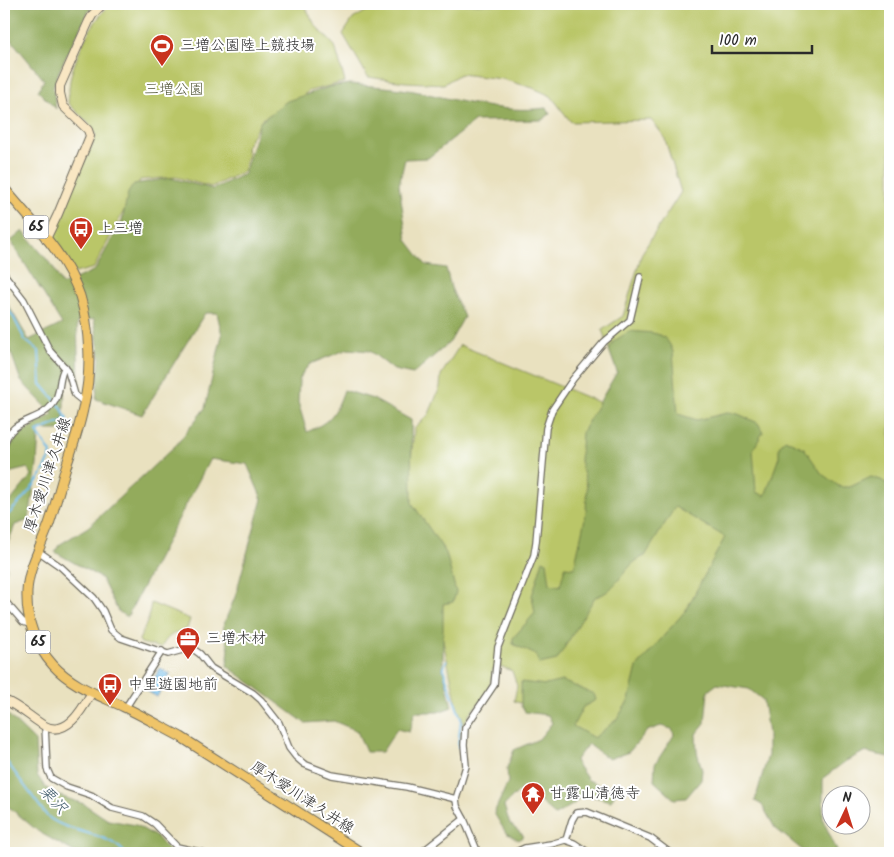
<svg xmlns="http://www.w3.org/2000/svg" width="894" height="857" font-family="Kalam,'Klee One',sans-serif">
<rect width="100%" height="100%" fill="#fff"/>
<filter id="ink" filterUnits="userSpaceOnUse"><feTurbulence type="fractalNoise" baseFrequency=".02" numOctaves="2"/><feDisplacementMap in="SourceGraphic" scale="10" xChannelSelector="R" yChannelSelector="G"/><feConvolveMatrix kernelMatrix="1 2 1 2 8 2 1 2 1" color-interpolation-filters="sRGB"/></filter>
<filter id="wash" filterUnits="userSpaceOnUse"><feTurbulence type="fractalNoise" baseFrequency=".0096" numOctaves="4" result="noise"/><feDisplacementMap in="SourceGraphic" scale="20" xChannelSelector="R" yChannelSelector="G"/><feGaussianBlur stdDeviation="1.12" result="paint"/><feColorMatrix in="noise" values="0 0 0 0 0 0 0 0 0 0 0 0 0 0 0 0 0 1.4 0 .05"/><feComposite in="paint" operator="in"/></filter>
<g filter="url(#wash)">
<rect width="100%" height="100%" fill="#e9e1bf"/>
<g fill="#bac667" stroke="#727849">
<path d="M111,4H304L315,25L335,46L345,82L309,91L281,111L263,118L246,147L248,154L243,172L211,187L176,177L140,180L94,268L75,273L52,240L53,231L96,136L92,127L68,103C69,94 69,84 71,75C79,49 91,22 111,4Z"/>
<polygon points="378,4 890,4 890,630 785,619 595,742 540,710 514,701 517,686 512,671 502,667 493,669 489,689 479,703 470,713 463,726 462,718 458,709 418,528 407,505 414,429 429,414 440,387 441,375 460,345 635,417 602,330 623,316 642,253 681,192 664,136 651,120 571,122 551,96 533,88 502,79 460,74 444,84 405,82 368,77 343,34 353,19"/>
<path d="M151,603L190,619L187,629C174,632 167,636 161,648L141,643L139,640L148,620Z"/>
</g>
<g fill="#93ab5c" stroke="#5f6b44">
<polygon points="4,4 94,4 91,7 60,69 53,87 56,109 38,91 44,80 4,31"/>
<path d="M349,84C370,86 393,87 414,91C458,100 501,114 546,108L550,114L542,120L475,121L428,158L405,159L399,185L407,240L426,265L446,268L451,288L464,317L450,342L413,374L394,370L370,351L348,349L310,364L303,372L299,381L298,402L307,432C331,421 335,415 344,390L373,399L411,420L412,503L446,553L456,592L453,602L443,604V669L452,707L438,712H415L409,732L397,729L382,752H366L357,731L334,721L305,723L227,666L229,649L223,626L235,597L262,499L247,464L210,459L127,617L118,611L101,578L55,552L59,545L88,527L177,444L205,408L222,335L217,313H205L142,415L96,399L100,357L94,319L77,322L79,383L76,384L73,364L65,380L63,430H39L37,465L29,520L15,525L4,553L7,569L4,575V509L32,475L28,468L4,474V466L7,462L13,439L53,414L21,381L4,333V298L29,340L62,324L11,241L23,231L53,267L62,285L95,270L122,221L128,193L134,184L171,178L213,189L244,174L260,122L287,101L329,87Z"/>
<path d="M630,331C652,334 665,329 673,352L678,414L697,420L727,413L738,414L758,423L763,432L753,450L756,492L765,496L779,457V447L785,439L804,448L822,474L840,487H850L871,477L881,480L890,486V759L889,757L864,752L846,761L823,778V820L838,853H806L775,828L762,805L755,801L768,755V734L763,700L749,689L717,684L708,691L705,723L696,734L697,752L702,770L701,780L686,798L674,799L654,781L655,764L674,735L672,729L661,726L647,731L629,752L609,759L588,744L575,761L588,780L616,792L611,801L582,794L574,804L555,815L523,787L504,806L510,824L524,836L519,840L506,833L494,813L508,782L507,768L514,750L539,739L552,723L548,715L525,712L521,706V682L546,685L562,681L594,694L596,700L583,707L573,726L594,738L617,719L629,700L637,667L686,610L725,537L675,507L645,556C623,564 618,592 595,597L557,660L539,664L536,655L513,644V638L535,613L532,596L543,560L547,562L550,584L560,586L565,567L574,568L586,514L587,486L580,461L582,432L617,372L609,350L614,341Z"/>
<polygon points="4,711 35,741 37,775 45,787 57,795 84,804 108,820 136,825 158,838 170,853 76,853 39,832 4,803"/>
</g>
<polygon fill="#6fbce9" stroke="#4d748a" points="160,668 170,674 157,697 147,691"/>
<g fill="none" stroke-linecap="round" stroke-linejoin="round">
<g stroke="#6fbce9" stroke-width="2">
<path d="M4,305L13,316L25,340L39,351L41,384L61,407L67,419L37,432L51,453C47,475 19,503 4,519"/>
<polyline points="446,661 444,668 445,675 461,719 458,747"/>
<path d="M4,758L47,816C70,835 105,830 125,853"/>
</g>
</g>
</g>
<g filter="url(#ink)">
<g fill="none" stroke-linecap="round" stroke-linejoin="round">
<g stroke="#6e6b5f" stroke-width="8">
<g id="street">
<polyline points="4,274 24,300 50,351 68,371 75,395 85,403"/>
<path d="M4,446C10,417 39,423 53,404C62,393 57,379 65,367"/>
<polyline points="38,551 61,567 94,598 103,611 111,630 121,638 168,654 186,649 189,644"/>
<polyline points="4,600 23,622 30,624"/>
<polyline points="189,646 200,654 211,668 253,693 261,700 279,723 289,748 296,757 304,764 332,775 407,787 456,799"/>
<polyline points="126,707 162,651"/>
<polyline points="45,726 47,769 51,778 67,787 91,795 112,808 143,816 155,824 177,847 204,853"/>
<polyline points="464,819 478,853"/>
<polyline points="566,840 572,820 576,813 587,812 650,838 670,853"/>
<polyline points="421,853 464,819 457,806 456,799 466,766 464,745 465,728 494,685 498,647 534,555 536,542 546,428 552,410 573,379 604,342 630,320 640,277"/>
<polyline points="514,853 525,848 551,844 565,840 574,843 589,853"/>
</g>
</g>
<g stroke="#6e6b5f" stroke-width="10">
<g id="secondary">
<polyline points="46,239 58,214 90,136 88,130 63,106 60,93 60,86 89,21 93,14 103,4"/>
<path d="M4,700C19,706 30,717 43,725C67,739 83,708 92,692"/>
</g>
</g>
<g stroke="#6e6b5f" stroke-width="11">
<path id="primary" d="M4,188C31,221 66,254 80,296C90,329 92,371 84,404C80,427 72,448 65,470C60,488 55,506 49,524C41,547 28,568 27,592C26,619 35,645 53,665C72,686 99,695 124,707C143,716 162,727 181,737L362,853"/>
</g>
<use href="#street" stroke="#fff" stroke-width="5.5"/>
<use href="#secondary" stroke="#f9e7c3" stroke-width="8"/>
<use href="#primary" stroke="#efc469" stroke-width="9"/>
</g>
</g>
<defs>
<g id="stadium-pin" transform="scale(1.25)"><path d="M0 17L-7.5 6A9.5 9.5 0 1 1 7.5 6Z" fill="#c8321e" stroke="#fff"/><path d="M0-5a6.5 5 0 1 0 0 10a6.5 5 0 1 0 0-10ZM-3.5-1.8h7v3.6h-7Z" fill="#fff"/></g>
<g id="bus-pin" transform="scale(1.25)"><path d="M0 17L-7.5 6A9.5 9.5 0 1 1 7.5 6Z" fill="#c8321e" stroke="#fff"/><path d="M-5-6H5V4H4V6H2V4H-2V6H-4V4H-5ZM-3.5-4V0h7V-4ZM-3.5 1.2v1.5H-2V1.2ZM2 1.2v1.5H3.5V1.2Z" fill="#fff"/></g>
<g id="office-pin" transform="scale(1.25)"><path d="M0 17L-7.5 6A9.5 9.5 0 1 1 7.5 6Z" fill="#c8321e" stroke="#fff"/><path d="M-6-3h4V-5.5h4V-3h4V5H-6ZM-1-4.5V-3h2v-1.5ZM-6 0V1H6V0Z" fill="#fff"/></g>
<g id="temple-pin" transform="scale(1.25)"><path d="M0 17L-7.5 6A9.5 9.5 0 1 1 7.5 6Z" fill="#c8321e" stroke="#fff"/><path d="M0-6L5-2H3V0L6.5 2.5H4V6H1.5V3h-3V6H-4V2.5H-6.5L-3 0V-2H-5Z" fill="#fff"/></g>
</defs>
<g fill-rule="evenodd">
<use href="#stadium-pin" x="162" y="46"/>
<use href="#bus-pin" x="81" y="229"/>
<use href="#office-pin" x="188" y="639"/>
<use href="#bus-pin" x="110" y="685"/>
<use href="#temple-pin" x="533" y="794"/>
</g>
<g text-anchor="middle" dominant-baseline="central" stroke-width="4" stroke-linejoin="round" paint-order="stroke">
<g fill="#fff" stroke="#6b6b6b" stroke-width="1">
<rect x="23.5" y="215.5" width="25" height="23" rx="4"/>
<rect x="25.5" y="630.5" width="25" height="23" rx="4"/>
</g>
<g font-size="14" font-weight="bold" fill="#2b2b2b">
<text x="36" y="227">65</text>
<text x="38" y="642">65</text>
</g>
<g font-size="15" fill="#2b2b2b" stroke="#fff" text-anchor="start">
<text x="180" y="46">三増公園陸上競技場</text>
<text x="98" y="229">上三増</text>
<text x="206" y="639">三増木材</text>
<text x="128" y="685">中里遊園地前</text>
<text x="550" y="794">甘露山清徳寺</text>
</g>
<g font-size="15" fill="#565a3d" stroke="#fff">
<text x="174" y="90">三増公園</text>
</g>
<g font-size="15" fill="#2b2b2b" stroke="#fff">
<text transform="translate(48 475) rotate(-72)">厚木愛川津久井線</text>
<text transform="translate(302 798) rotate(33)">厚木愛川津久井線</text>
</g>
<g font-size="16" font-style="italic" fill="#435e6e" stroke="#fff">
<text transform="translate(53 800) rotate(47)">栗沢</text>
</g>
</g>
<rect width="894" height="857" fill="none" stroke="#fff" stroke-width="20"/>
<g transform="translate(846 810) rotate(4)"><circle r="24" fill="#ffffff" stroke="#aaaaaa"/>
<path d="M0-4L9 19L0 12L-9 19Z" fill="#c8321e"/>
<text y="-8" font-size="14" font-weight="bold" text-anchor="middle" fill="#2b2b2b">N</text>
</g>
<path d="M712 45v8h100v-8" fill="none" stroke="#2b2b2b" stroke-width="2.5"/>
<text x="719" y="45" font-size="15" fill="#2b2b2b" stroke="#ffffff" stroke-width="4" paint-order="stroke">100 m</text>
</svg>
